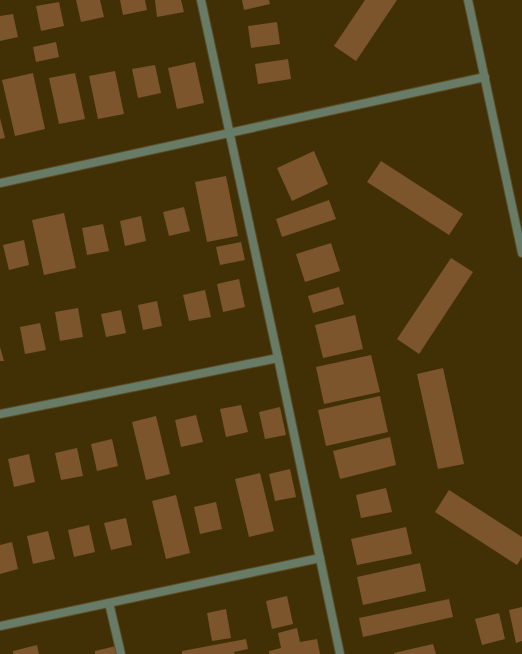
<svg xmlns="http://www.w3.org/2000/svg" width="522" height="654" font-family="'PT Sans Narrow',sans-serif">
<rect width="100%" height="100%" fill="#413006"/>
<g fill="#7c552d">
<polygon points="76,0 100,0 104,17 81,22"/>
<polygon points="120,0 145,0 147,10 123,15"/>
<polygon points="155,0 181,0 184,12 157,17"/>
<polygon points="242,0 269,0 270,4 244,10"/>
<polygon points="365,0 397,0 356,61 334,46"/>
<polygon points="59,2 64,26 41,31 36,6"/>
<polygon points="13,14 18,37 0,41 0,16"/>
<polygon points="277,22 280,44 251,48 248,26"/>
<polygon points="56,42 59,57 36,62 33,47"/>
<polygon points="288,59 291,79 258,84 255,64"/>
<polygon points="195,62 204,103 177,109 168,68"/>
<polygon points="155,65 161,93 138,98 132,69"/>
<polygon points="115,71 124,114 98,119 89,76"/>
<polygon points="33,73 45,129 15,136 2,80"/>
<polygon points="75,73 85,119 59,124 49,78"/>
<polygon points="0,118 5,138 0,139"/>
<polygon points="314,151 328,184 292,201 277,168"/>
<polygon points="381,161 463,214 449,235 367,182"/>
<polygon points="226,176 238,236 207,242 195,182"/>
<polygon points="329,200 336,219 282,237 276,219"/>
<polygon points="184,207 190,231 169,236 163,212"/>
<polygon points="64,213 76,268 44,275 32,220"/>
<polygon points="141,216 146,241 125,246 120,221"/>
<polygon points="103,224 109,251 87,255 82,228"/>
<polygon points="24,240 29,265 9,270 3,245"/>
<polygon points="241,242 245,260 220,265 216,247"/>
<polygon points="331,243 340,271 305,282 296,254"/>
<polygon points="451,258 473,272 419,354 397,339"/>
<polygon points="239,279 245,307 223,312 217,284"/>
<polygon points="339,287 344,304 313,313 308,296"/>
<polygon points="205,290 211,317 189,321 183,295"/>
<polygon points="157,301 162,326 143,330 138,305"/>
<polygon points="78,308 83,337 60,341 55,312"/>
<polygon points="121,310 126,333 106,337 101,314"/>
<polygon points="355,315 363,349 323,358 315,325"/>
<polygon points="40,323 46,350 25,354 20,327"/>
<polygon points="0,347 4,361 0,361"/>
<polygon points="371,355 380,392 324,404 316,367"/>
<polygon points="443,368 464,464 438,469 417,374"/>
<polygon points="380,396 388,432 326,446 318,410"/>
<polygon points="241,405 248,432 226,437 220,409"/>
<polygon points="280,407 286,435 265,439 259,412"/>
<polygon points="196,415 203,442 181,447 175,420"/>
<polygon points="156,416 170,474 146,480 132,422"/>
<polygon points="390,437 396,465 340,479 333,451"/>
<polygon points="112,439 118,466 97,471 91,444"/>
<polygon points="77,448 83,476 61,480 55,453"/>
<polygon points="29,454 35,482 14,487 8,459"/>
<polygon points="290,469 296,497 275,501 269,474"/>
<polygon points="260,473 274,531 249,537 235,479"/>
<polygon points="386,488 392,512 361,518 356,495"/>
<polygon points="449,490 522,537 522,557 517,565 435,512"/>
<polygon points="176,495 190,553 166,559 152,501"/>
<polygon points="216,502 222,529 200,534 194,507"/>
<polygon points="126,518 132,545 111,550 104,523"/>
<polygon points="89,525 95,552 74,557 68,530"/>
<polygon points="406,527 412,554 357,565 351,539"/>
<polygon points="48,531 55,559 33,564 27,536"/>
<polygon points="12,542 18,569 0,574 0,545"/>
<polygon points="420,563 426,591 363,605 357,577"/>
<polygon points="287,596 293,624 272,629 266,601"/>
<polygon points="449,599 453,617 363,637 359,618"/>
<polygon points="522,607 522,641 516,643 509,610"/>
<polygon points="226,609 231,638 212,641 207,613"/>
<polygon points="499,613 505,639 482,645 475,619"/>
<polygon points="297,628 300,642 317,639 320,654 269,654 269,651 281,648 278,633"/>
<polygon points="246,639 248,649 234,652 235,654 182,654 182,651"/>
<polygon points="433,644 436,654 394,654 394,653"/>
<polygon points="37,645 39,654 13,654 13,651"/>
<polygon points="116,646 118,654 95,654 95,651"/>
</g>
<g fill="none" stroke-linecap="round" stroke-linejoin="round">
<g stroke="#5c4c24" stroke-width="10">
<g id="minor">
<polyline points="201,0 278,358 340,654"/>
<polyline points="468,0 522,253"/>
<polyline points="0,183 485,77"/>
<polyline points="0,414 278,358"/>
<polyline points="109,603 121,654"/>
<polyline points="0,626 320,558"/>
</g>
</g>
<use href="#minor" stroke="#677b66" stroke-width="8"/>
</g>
</svg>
